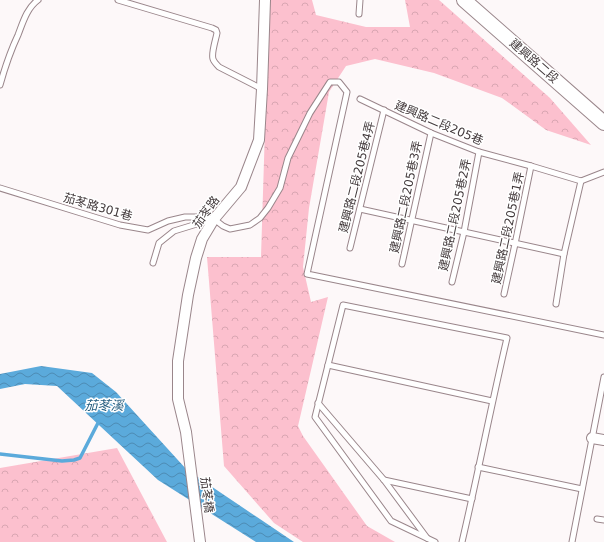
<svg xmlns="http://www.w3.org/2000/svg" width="604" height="542" font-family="'DejaVu Sans','Noto Sans TC',sans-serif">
<defs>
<pattern id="forest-crowns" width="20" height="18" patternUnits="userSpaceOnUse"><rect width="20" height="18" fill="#fcc0ce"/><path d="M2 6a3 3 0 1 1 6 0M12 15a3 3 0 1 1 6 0" fill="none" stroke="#d9a6b2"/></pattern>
<pattern id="water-waves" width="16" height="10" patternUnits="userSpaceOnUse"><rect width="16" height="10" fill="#5baadb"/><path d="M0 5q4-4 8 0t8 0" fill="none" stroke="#4d8bb3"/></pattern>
</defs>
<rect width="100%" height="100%" fill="#fdf8f9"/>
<g fill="url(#forest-crowns)">
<polygon points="269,0 312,0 316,15 366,27 410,27 405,0 439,0 550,98 591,145 546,130 502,98 434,73 375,59 346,66 329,92 309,208 303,267 311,302 328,297 298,426 303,436 367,526 395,542 303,542 274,523 224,466 207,257 261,257"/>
<polygon points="117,448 167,542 0,542 0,468"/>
</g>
<polygon fill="url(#water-waves)" points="41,366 92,373 116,392 187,470 294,542 256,542 158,480 57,386 25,384 0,389 0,374"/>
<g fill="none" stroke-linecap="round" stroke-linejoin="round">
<polyline stroke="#5baadb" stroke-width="3.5" points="0,454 62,461 74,460 80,458 99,421"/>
<g stroke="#9a868b" stroke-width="7">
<g id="lane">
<path d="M118,0L212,28L216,30L217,33C216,39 211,53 213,59C214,62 216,64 219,67L262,89"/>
<polyline points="359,14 360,0"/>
<path d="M0,85C5,67 10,52 18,35C23,22 27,8 38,0"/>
<polyline points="360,99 431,133 479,152 531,166 581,181 604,172"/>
<polyline points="0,188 81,213 120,225 148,230 168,221 185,217 202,217 214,219 223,226 230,229 250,225 260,218 268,208 280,188 288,158 310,113 330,82 339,82 347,92 307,274 604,335"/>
<polyline points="360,209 564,254"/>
<polyline points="350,248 384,110"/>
<polyline points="153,263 159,243 174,231 213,219"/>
<polyline points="402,264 431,133"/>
<polyline points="452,282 464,232 479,152"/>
<polyline points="504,294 515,244 531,166"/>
<polyline points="556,304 564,254 581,181"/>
<polyline points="328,365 492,401"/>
<polyline points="318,403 384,480 427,538"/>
<polyline points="478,467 582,489"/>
<polyline points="384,480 472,499"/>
<polyline points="597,519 604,520"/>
<path d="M435,542L391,521L315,417L343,305L507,338C491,406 478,474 462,542"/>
<polyline points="572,542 604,377"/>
</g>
</g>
<g stroke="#9a868b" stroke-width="12">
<g id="street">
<polyline points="592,438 604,440"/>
<polyline points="200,542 186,432 178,399 178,361 188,295 196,258 202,239 214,219 241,187 259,140 262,89 265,0"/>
</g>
</g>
<g stroke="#9a868b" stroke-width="16">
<polyline id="secondary" points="464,0 604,123"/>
</g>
<use href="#lane" stroke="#fff" stroke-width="5"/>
<use href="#street" stroke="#fff" stroke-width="10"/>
<use href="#secondary" stroke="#fff" stroke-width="14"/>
</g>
<g text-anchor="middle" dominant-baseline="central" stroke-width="3" stroke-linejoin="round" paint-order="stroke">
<g font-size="12" fill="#433a3c" stroke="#fff">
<text transform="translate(534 61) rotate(41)">建興路二段</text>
<text transform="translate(439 123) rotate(23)">建興路二段205巷</text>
<text transform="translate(357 177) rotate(-76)">建興路二段205巷4弄</text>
<text transform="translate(406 197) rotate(-78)">建興路二段205巷3弄</text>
<text transform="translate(98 207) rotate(16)">茄苳路301巷</text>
<text transform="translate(206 212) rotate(-54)">茄苳路</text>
<text transform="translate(455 215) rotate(-78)">建興路二段205巷2弄</text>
<text transform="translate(508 228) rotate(-78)">建興路二段205巷1弄</text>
<text transform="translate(207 495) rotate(83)">茄苳橋</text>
</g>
<g font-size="13" font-style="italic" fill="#235d7f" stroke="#fff">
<text x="104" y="405">茄苳溪</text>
</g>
</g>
</svg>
